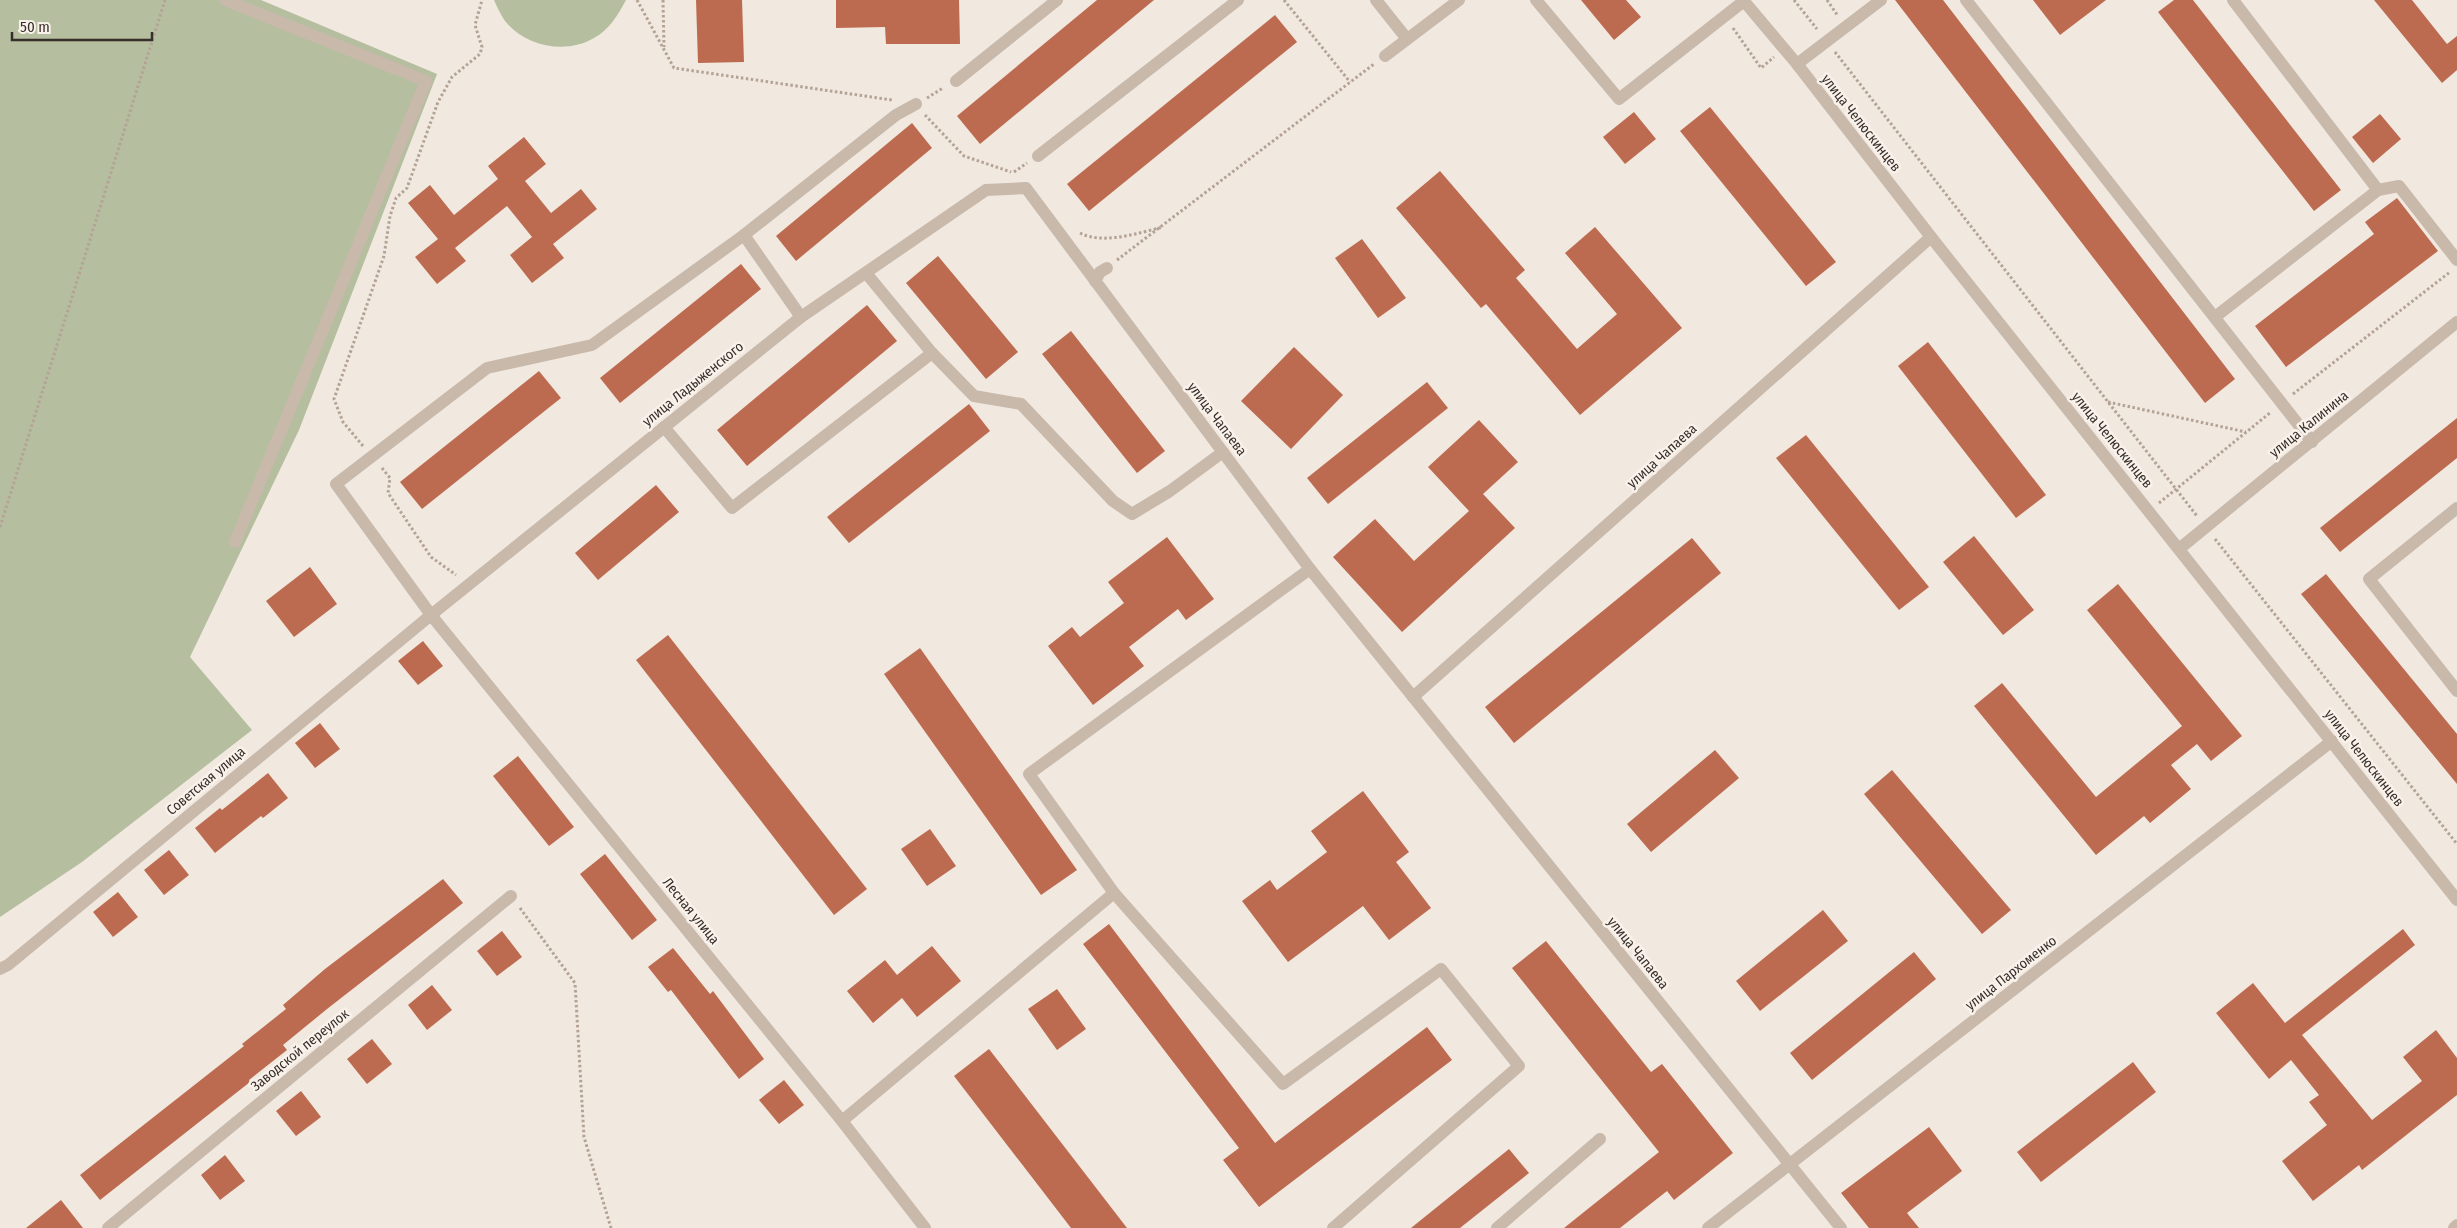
<svg xmlns="http://www.w3.org/2000/svg" width="2457" height="1228" font-family="'Fira Sans Condensed',sans-serif">
<rect width="100%" height="100%" fill="#f1e8df"/>
<g fill="#b5bf9f">
<polygon points="0,0 261,0 437,74 299,430 190,657 252,730 82,862 0,917"/>
<path d="M494,0H626C618,15 609,30 594,38C565,55 525,46 505,21C501,15 497,7 494,0Z"/>
</g>
<g fill="#bd6b50">
<polygon points="696,0 742,0 744,62 698,63"/>
<polygon points="836,0 959,0 960,44 886,44 885,27 836,28"/>
<polygon points="1097,0 1154,0 980,144 957,116"/>
<polygon points="1581,0 1626,0 1641,17 1614,40"/>
<polygon points="1895,0 1943,0 2235,379 2205,403"/>
<polygon points="2033,0 2106,0 2060,35"/>
<polygon points="2174,0 2193,0 2341,190 2314,211 2158,12"/>
<polygon points="2374,0 2412,0 2447,44 2457,36 2457,70 2442,83"/>
<polygon points="1275,15 1297,42 1089,211 1067,184"/>
<polygon points="1710,107 1836,262 1806,286 1680,131"/>
<polygon points="1634,112 1656,139 1625,164 1603,137"/>
<polygon points="2380,114 2401,139 2373,163 2352,137"/>
<polygon points="912,123 932,148 796,261 776,236"/>
<polygon points="524,137 546,164 525,181 551,213 581,189 597,209 553,244 564,258 532,283 510,255 532,237 507,206 455,248 466,261 437,284 415,257 438,239 408,203 430,185 454,215 498,179 488,166"/>
<polygon points="1440,171 1525,270 1516,278 1577,349 1617,314 1565,253 1595,227 1682,328 1580,415 1486,304 1481,308 1396,208"/>
<polygon points="2397,198 2438,251 2286,367 2255,326 2374,234 2365,222"/>
<polygon points="1362,239 1406,298 1378,318 1335,258"/>
<polygon points="938,256 1018,352 986,379 906,283"/>
<polygon points="741,264 761,289 620,403 600,378"/>
<polygon points="867,305 897,341 747,466 717,430"/>
<polygon points="1071,331 1165,451 1137,473 1042,354"/>
<polygon points="1928,342 2046,495 2016,518 1898,366"/>
<polygon points="1294,347 1343,395 1291,449 1241,401"/>
<polygon points="539,371 561,398 422,509 400,482"/>
<polygon points="1427,382 1448,408 1328,504 1307,478"/>
<polygon points="969,404 990,431 849,543 827,517"/>
<polygon points="2457,418 2457,458 2340,552 2320,528"/>
<polygon points="1479,420 1518,462 1483,494 1515,528 1402,632 1333,557 1375,519 1414,561 1469,511 1428,467"/>
<polygon points="1806,435 1929,587 1899,610 1776,458"/>
<polygon points="656,485 679,512 598,580 575,553"/>
<polygon points="1974,536 2034,610 2003,635 1943,562"/>
<polygon points="1167,537 1214,599 1186,620 1178,609 1129,647 1144,666 1093,705 1048,646 1072,627 1080,637 1124,603 1108,582"/>
<polygon points="1692,538 1721,573 1514,743 1485,707"/>
<polygon points="310,567 337,604 294,637 266,601"/>
<polygon points="2326,574 2457,734 2457,784 2301,594"/>
<polygon points="2118,584 2242,736 2211,761 2197,744 2171,765 2191,789 2150,823 2144,816 2096,855 1974,706 2002,683 2096,797 2182,726 2087,610"/>
<polygon points="668,635 867,889 834,915 636,660"/>
<polygon points="423,641 443,666 418,685 398,661"/>
<polygon points="920,648 1077,870 1041,895 884,674"/>
<polygon points="320,723 340,749 315,768 295,743"/>
<polygon points="1715,750 1739,778 1651,852 1627,824"/>
<polygon points="518,756 574,827 549,846 493,776"/>
<polygon points="1892,770 2011,910 1982,934 1864,794"/>
<polygon points="268,773 288,798 263,818 261,816 215,853 195,828 220,808 222,810"/>
<polygon points="1363,791 1409,852 1396,862 1431,908 1389,940 1363,906 1288,962 1242,901 1270,880 1277,890 1327,852 1311,831"/>
<polygon points="930,829 956,866 927,886 901,849"/>
<polygon points="169,850 189,875 164,895 144,870"/>
<polygon points="605,854 657,920 632,940 580,874"/>
<polygon points="443,879 463,903 327,1009 283,1045 287,1050 249,1080 250,1082 100,1200 80,1175 244,1046 242,1044 286,1009 283,1005 325,969"/>
<polygon points="118,892 138,917 113,937 93,912"/>
<polygon points="1823,910 1848,941 1760,1011 1736,981"/>
<polygon points="1109,924 1275,1143 1427,1027 1452,1060 1259,1207 1223,1160 1239,1148 1083,944"/>
<polygon points="2403,929 2415,945 2302,1035 2372,1120 2422,1081 2403,1057 2436,1030 2457,1058 2457,1095 2362,1170 2359,1165 2313,1201 2282,1161 2327,1125 2309,1102 2319,1095 2291,1060 2269,1079 2216,1013 2253,983 2285,1023"/>
<polygon points="502,931 522,957 497,976 477,951"/>
<polygon points="1546,941 1651,1072 1662,1064 1733,1153 1674,1200 1667,1191 1620,1228 1564,1228 1659,1152 1512,968"/>
<polygon points="932,946 961,981 917,1017 902,998 873,1023 847,991 885,960 897,975"/>
<polygon points="673,948 710,994 713,991 764,1059 739,1079 671,990 668,992 648,967"/>
<polygon points="1914,952 1936,979 1812,1080 1790,1053"/>
<polygon points="432,985 452,1010 427,1030 408,1005"/>
<polygon points="1057,989 1086,1029 1057,1050 1028,1009"/>
<polygon points="372,1039 392,1064 367,1084 347,1059"/>
<polygon points="989,1049 1127,1228 1071,1228 954,1076"/>
<polygon points="2133,1062 2156,1092 2041,1182 2017,1152"/>
<polygon points="784,1080 804,1105 779,1124 759,1100"/>
<polygon points="301,1091 321,1117 296,1136 276,1111"/>
<polygon points="1929,1127 1962,1171 1907,1213 1919,1228 1869,1228 1841,1193"/>
<polygon points="1509,1149 1529,1173 1460,1228 1411,1228"/>
<polygon points="225,1155 245,1181 220,1200 201,1175"/>
<polygon points="61,1200 83,1228 26,1228"/>
</g>
<g fill="none" stroke-linecap="round" stroke-linejoin="round">
<g stroke="#b4a395" stroke-width="3" stroke-dasharray="2.5 2.5" stroke-linecap="butt">
<polyline points="637,0 674,68 892,100"/>
<polyline points="663,0 664,47"/>
<polyline points="1284,0 1350,82"/>
<polyline points="1794,0 1817,29"/>
<polyline points="1827,0 1838,16"/>
<polyline points="1733,28 1761,68 1774,57"/>
<polyline points="1835,52 2197,516"/>
<polyline points="927,98 943,88"/>
<polyline points="925,115 964,156 1011,172"/>
<polyline points="1014,172 1027,163"/>
<path d="M1080,233C1104,245 1138,233 1163,227"/>
<polyline points="1117,260 1374,64"/>
<polyline points="2293,394 2450,272"/>
<polyline points="2108,402 2246,432"/>
<polyline points="363,446 343,422 334,399 384,256 390,216 396,198 407,188 438,102 452,77 480,54 482,47 475,25 482,0"/>
<polyline points="382,468 390,478 388,493 431,557 456,575"/>
<polyline points="2159,503 2271,412"/>
<polyline points="0,527 165,0"/>
<polyline points="2215,539 2457,844"/>
<polyline points="520,908 575,983 584,1137 611,1228"/>
</g>
<g stroke="#c8b9ab" stroke-width="12">
<polyline points="225,0 426,81 235,542"/>
<polyline points="1376,0 1407,39"/>
<polyline points="1536,0 1619,99 1744,1"/>
<polyline points="1743,0 1797,64 1931,237 2457,900"/>
<polyline points="1966,0 2312,442"/>
<polyline points="2233,0 2378,190"/>
<polyline points="1385,56 1459,0"/>
<polyline points="1797,64 1881,0"/>
<polyline points="956,81 1057,0"/>
<polyline points="1038,156 1238,0"/>
<polyline points="744,235 896,115 916,104"/>
<polyline points="1095,281 1100,272 1107,268"/>
<polyline points="801,317 744,235 592,345 487,368 336,484 431,615 842,1121 925,1228"/>
<polyline points="2215,317 2378,190 2399,186 2457,260"/>
<polyline points="932,353 974,396 1021,404 1113,501 1132,514 1170,491 1223,452"/>
<polyline points="664,427 732,508 932,353 866,273"/>
<polyline points="2457,508 2369,579 2457,691"/>
<polyline points="2179,549 2457,322"/>
<polyline points="1310,569 1029,774 1114,893 1283,1084 1441,969 1519,1066 1333,1228"/>
<polyline points="1413,697 1931,237"/>
<polyline points="0,969 8,965 431,615 801,317 986,190 1026,188 1310,569 1841,1228"/>
<polyline points="842,1121 1114,893"/>
<polyline points="108,1228 511,896"/>
<polyline points="1497,1228 1600,1139"/>
<polyline points="1708,1228 2332,741"/>
<polyline points="2454,1228 2457,1225"/>
</g>
</g>
<g text-anchor="middle" dominant-baseline="central" stroke-width="5" stroke-linejoin="round" paint-order="stroke">
<g font-size="14" fill="#372e2a" stroke="#f9f2eb">
<text transform="translate(1861 123) rotate(52)">улица Челюскинцев</text>
<text transform="translate(693 384) rotate(-39)">улица Ладыженского</text>
<text transform="translate(1217 419) rotate(53)">улица Чапаева</text>
<text transform="translate(2309 424) rotate(-39)">улица Калинина</text>
<text transform="translate(2112 440) rotate(51)">улица Челюскинцев</text>
<text transform="translate(1662 456) rotate(-42)">улица Чапаева</text>
<text transform="translate(2364 758) rotate(52)">улица Челюскинцев</text>
<text transform="translate(206 781) rotate(-40)">Советская улица</text>
<text transform="translate(691 911) rotate(51)">Лесная улица</text>
<text transform="translate(1638 953) rotate(51)">улица Чапаева</text>
<text transform="translate(2011 973) rotate(-38)">улица Пархоменко</text>
<text transform="translate(300 1050) rotate(-39)">Заводской переулок</text>
</g>
</g>
<path d="M12 32v8h140v-8" fill="none" stroke="#372e2a" stroke-width="2.5"/>
<text x="20" y="32" font-size="15" fill="#372e2a" stroke="#f9f2eb" stroke-width="4" paint-order="stroke">50 m</text>
</svg>
